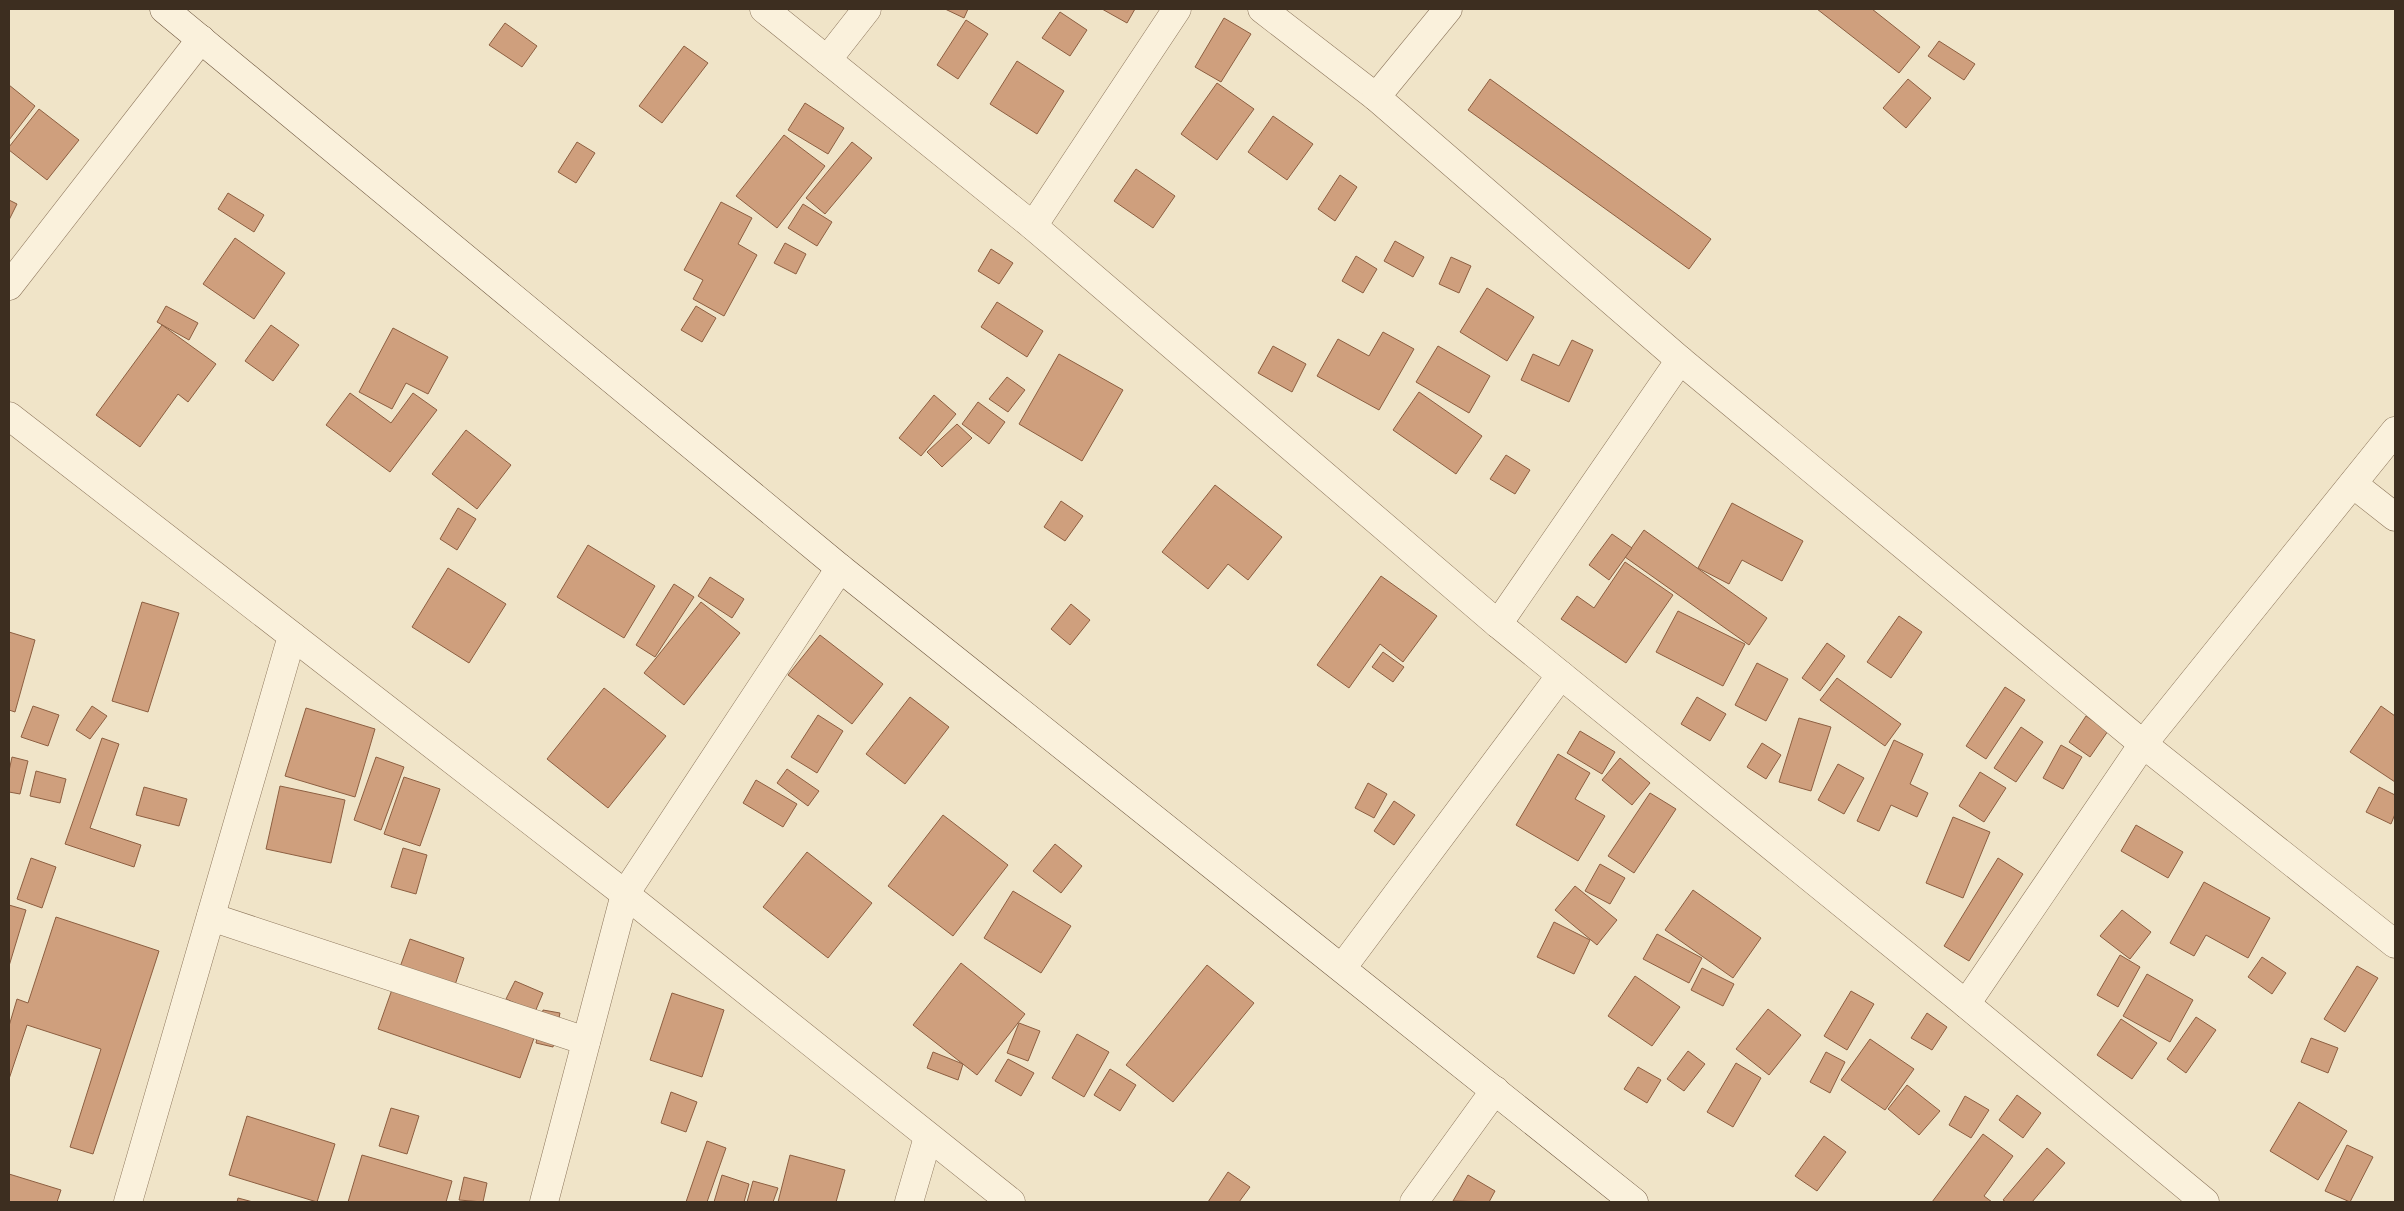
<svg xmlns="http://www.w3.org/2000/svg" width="2404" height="1211" font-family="'Crimson Pro',serif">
<rect width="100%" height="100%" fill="#f0e4c8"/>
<g fill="#cf9f7d" stroke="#8d5f41">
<polygon points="945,9 968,9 964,18"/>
<polygon points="1102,9 1135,9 1127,23"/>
<polygon points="1817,9 1872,9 1920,47 1899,73"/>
<polygon points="1060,12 1087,30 1070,56 1042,38"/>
<polygon points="1224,18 1251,34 1221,82 1195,67"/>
<polygon points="966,20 988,34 958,79 937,65"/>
<polygon points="505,23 537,46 522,67 489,45"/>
<polygon points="1939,41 1975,64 1964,80 1928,56"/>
<polygon points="684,46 708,63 662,123 639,106"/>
<polygon points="1017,61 1064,91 1037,134 990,104"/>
<polygon points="1490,79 1711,239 1689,269 1468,110"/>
<polygon points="1908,79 1931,98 1906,128 1883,108"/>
<polygon points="1217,83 1254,109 1217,160 1181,134"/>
<polygon points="9,85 35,106 9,140"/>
<polygon points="805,103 844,128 828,154 788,130"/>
<polygon points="39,109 79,140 47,180 9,150 9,147"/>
<polygon points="1273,116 1313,144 1287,180 1248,152"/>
<polygon points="784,135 825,166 777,228 736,196"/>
<polygon points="577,142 595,153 576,183 558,172"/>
<polygon points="852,142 872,158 825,214 806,198"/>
<polygon points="1136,169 1175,196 1153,228 1114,201"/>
<polygon points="1340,175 1357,187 1335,221 1318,209"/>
<polygon points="228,193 264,215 254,232 218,209"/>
<polygon points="9,200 17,204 9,220"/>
<polygon points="721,202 752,218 738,244 757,255 724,316 693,299 703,280 684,270"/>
<polygon points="803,204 832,222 817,246 788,228"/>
<polygon points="235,238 285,273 254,319 203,284"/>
<polygon points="1395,241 1424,257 1413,277 1384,261"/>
<polygon points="785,243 806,254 796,274 774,263"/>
<polygon points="991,249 1013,263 999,284 978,271"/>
<polygon points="1356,256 1377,269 1363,293 1342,281"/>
<polygon points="1451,257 1471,266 1459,293 1439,284"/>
<polygon points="1487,288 1534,317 1507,361 1460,332"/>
<polygon points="997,302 1043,331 1027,357 981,327"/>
<polygon points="166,306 198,323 189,340 157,322"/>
<polygon points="696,306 716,318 702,342 681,330"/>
<polygon points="162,325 216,364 188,402 178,394 140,447 96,415"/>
<polygon points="271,325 299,345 273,381 245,361"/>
<polygon points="393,328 448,357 428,394 406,383 392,409 359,392"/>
<polygon points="1383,332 1414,349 1379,410 1317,376 1338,339 1369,356"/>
<polygon points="1572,340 1593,350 1569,402 1521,380 1533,354 1559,366"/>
<polygon points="1273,346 1306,364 1292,392 1258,373"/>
<polygon points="1438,346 1490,376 1469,413 1416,382"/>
<polygon points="1059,354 1123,390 1082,461 1019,424"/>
<polygon points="1007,377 1025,390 1008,412 989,399"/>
<polygon points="1419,392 1482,436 1456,474 1393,430"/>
<polygon points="350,393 391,423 413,393 437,410 390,472 326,425"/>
<polygon points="934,395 956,414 921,456 899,438"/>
<polygon points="978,402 1005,422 989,444 962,424"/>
<polygon points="957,424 972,438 942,467 927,452"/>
<polygon points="466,430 511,465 477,509 432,474"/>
<polygon points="1506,455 1530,470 1515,494 1490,479"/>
<polygon points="1215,485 1282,537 1248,580 1228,564 1208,589 1162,552"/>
<polygon points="1061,501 1083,516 1065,541 1044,527"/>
<polygon points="1732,503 1803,541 1782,581 1742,560 1729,584 1698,568"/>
<polygon points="458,508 476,519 457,550 440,539"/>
<polygon points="1644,530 1767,618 1749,645 1625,557"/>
<polygon points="1612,534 1632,548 1609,580 1589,565"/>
<polygon points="588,545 655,586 624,638 557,597"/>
<polygon points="1625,562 1673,595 1626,663 1561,619 1577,596 1594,608"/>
<polygon points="448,568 506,604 469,663 412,627"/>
<polygon points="1381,576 1437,616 1403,662 1380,644 1349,688 1317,665"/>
<polygon points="710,577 744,599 732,618 698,596"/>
<polygon points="674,584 694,597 655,657 636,645"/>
<polygon points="142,602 179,613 148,712 112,701"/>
<polygon points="701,602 740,633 684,705 644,673"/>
<polygon points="1071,604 1090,620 1070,645 1051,629"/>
<polygon points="1678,611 1745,644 1723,686 1656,652"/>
<polygon points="1899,616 1922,632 1891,678 1867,662"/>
<polygon points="9,632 35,640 15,712 9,710"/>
<polygon points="820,635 883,684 852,724 788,675"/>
<polygon points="1827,643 1845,656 1820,691 1802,678"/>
<polygon points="1383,652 1404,667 1393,682 1372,667"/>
<polygon points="1757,663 1788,679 1766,721 1735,705"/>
<polygon points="1837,678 1901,724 1885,746 1820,700"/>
<polygon points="2005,687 2025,700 1986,759 1966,746"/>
<polygon points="604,688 666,736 608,808 547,759"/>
<polygon points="910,697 949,727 905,784 866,754"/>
<polygon points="1697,697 1726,714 1710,741 1681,724"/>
<polygon points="33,706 59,715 48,746 21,737"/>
<polygon points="92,706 107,716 90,739 76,730"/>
<polygon points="2381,706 2395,716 2395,782 2350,752"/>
<polygon points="306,708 375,729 355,797 285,776"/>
<polygon points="818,715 843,731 817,773 791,757"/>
<polygon points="2086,716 2108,731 2090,757 2069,742"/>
<polygon points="1799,718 1831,727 1811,791 1779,782"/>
<polygon points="2021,727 2043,742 2016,782 1994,768"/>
<polygon points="1580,731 1615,752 1602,774 1567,753"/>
<polygon points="102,738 119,744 90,828 141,845 134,867 65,844"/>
<polygon points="1894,740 1923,754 1910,784 1928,793 1917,817 1891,805 1879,831 1857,821"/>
<polygon points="1762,743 1781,755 1766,779 1747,767"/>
<polygon points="2061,745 2082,757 2063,789 2043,778"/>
<polygon points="1558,754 1590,773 1575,799 1605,816 1578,861 1516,825"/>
<polygon points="12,757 28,761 20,794 9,792 9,771"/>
<polygon points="376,757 404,767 381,830 354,820"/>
<polygon points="1620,758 1650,783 1632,805 1602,780"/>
<polygon points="1838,764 1864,778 1844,814 1818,800"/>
<polygon points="787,769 819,791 808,806 777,783"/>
<polygon points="36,771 66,779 60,803 30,796"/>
<polygon points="1980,772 2006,788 1984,822 1959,806"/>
<polygon points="404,777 440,789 420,846 384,834"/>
<polygon points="756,780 797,804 783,827 743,803"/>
<polygon points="1368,783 1387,794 1374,818 1355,808"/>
<polygon points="280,786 345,800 331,863 266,849"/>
<polygon points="144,787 187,799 179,826 136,815"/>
<polygon points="2379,787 2395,795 2395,814 2391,824 2366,812"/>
<polygon points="1650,793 1676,809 1634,873 1608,856"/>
<polygon points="1394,801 1415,815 1394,845 1374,831"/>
<polygon points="943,815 1008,865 953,936 888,886"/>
<polygon points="1953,817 1990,832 1963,898 1926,883"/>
<polygon points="2136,825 2183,852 2168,878 2121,851"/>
<polygon points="1055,844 1082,866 1061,893 1033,871"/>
<polygon points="403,848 427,855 416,894 391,887"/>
<polygon points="807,852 872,903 828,958 763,907"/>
<polygon points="31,858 56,867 42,908 17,899"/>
<polygon points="1998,858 2023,874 1969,961 1944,946"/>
<polygon points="1600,864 1625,878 1610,904 1585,891"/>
<polygon points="2204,882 2270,918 2248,958 2206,935 2194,956 2170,943"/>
<polygon points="1575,886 1617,920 1597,945 1555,910"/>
<polygon points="1693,890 1761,938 1733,978 1665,930"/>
<polygon points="1013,891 1071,926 1041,973 984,938"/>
<polygon points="9,905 26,910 9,966"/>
<polygon points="2122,910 2151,932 2130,959 2100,936"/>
<polygon points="56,917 159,951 93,1154 70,1147 101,1049 27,1025 9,1079 9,1026 17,999 28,1003"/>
<polygon points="1554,922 1590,940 1574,974 1537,957"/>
<polygon points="1657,934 1702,958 1689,983 1643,959"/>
<polygon points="410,939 464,958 454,988 540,1021 520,1078 378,1029"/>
<polygon points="2120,955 2140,967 2118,1007 2097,995"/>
<polygon points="2262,957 2286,973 2272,994 2248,977"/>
<polygon points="961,963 1025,1014 977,1075 913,1025"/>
<polygon points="1207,965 1254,1003 1173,1102 1126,1065"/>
<polygon points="2357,966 2378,978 2345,1032 2324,1019"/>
<polygon points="1702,968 1734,984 1723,1006 1691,990"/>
<polygon points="2147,974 2193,1000 2170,1042 2123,1016"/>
<polygon points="1635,976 1680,1007 1652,1046 1608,1016"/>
<polygon points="515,981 543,993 535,1012 506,999"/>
<polygon points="1851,991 1874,1004 1847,1050 1824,1036"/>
<polygon points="672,993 724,1010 702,1077 650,1060"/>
<polygon points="1768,1009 1801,1035 1769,1075 1736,1049"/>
<polygon points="543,1010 560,1013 553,1047 536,1043"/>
<polygon points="1927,1013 1947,1027 1932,1050 1911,1038"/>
<polygon points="2196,1017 2216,1030 2186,1073 2167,1059"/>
<polygon points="2121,1019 2157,1043 2132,1079 2097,1055"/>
<polygon points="1019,1023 1040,1031 1028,1061 1007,1053"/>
<polygon points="1077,1034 1109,1052 1084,1097 1052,1078"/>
<polygon points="2311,1038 2338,1048 2328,1073 2301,1062"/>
<polygon points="1870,1039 1914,1069 1885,1110 1841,1080"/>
<polygon points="1688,1051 1705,1064 1684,1091 1667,1079"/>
<polygon points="933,1052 963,1064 958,1080 927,1068"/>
<polygon points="1826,1052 1845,1062 1830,1093 1810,1082"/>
<polygon points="1008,1059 1034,1073 1021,1096 995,1081"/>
<polygon points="1736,1063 1761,1078 1733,1127 1707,1112"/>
<polygon points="1638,1067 1661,1080 1647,1103 1624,1089"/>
<polygon points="1110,1069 1136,1085 1120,1111 1094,1095"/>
<polygon points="1907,1085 1940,1111 1919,1135 1888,1109"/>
<polygon points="671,1092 697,1102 686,1132 661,1123"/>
<polygon points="2017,1095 2041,1113 2023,1138 1999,1120"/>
<polygon points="1965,1096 1989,1110 1971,1138 1949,1125"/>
<polygon points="2299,1102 2347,1131 2318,1180 2270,1151"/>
<polygon points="391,1108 419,1116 407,1154 379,1146"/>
<polygon points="247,1116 335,1144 317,1202 229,1175"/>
<polygon points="1983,1134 2013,1156 1984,1196 1992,1202 1932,1202"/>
<polygon points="1824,1136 1846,1152 1817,1191 1795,1176"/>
<polygon points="707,1141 726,1148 707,1202 686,1202"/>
<polygon points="2347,1145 2373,1157 2350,1202 2325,1191"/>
<polygon points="2047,1148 2065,1163 2032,1202 2006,1202 2003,1200"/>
<polygon points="362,1155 452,1181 446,1202 348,1202"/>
<polygon points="790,1155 845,1170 836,1202 778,1202"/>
<polygon points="1228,1172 1250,1187 1239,1202 1208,1202"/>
<polygon points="9,1174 61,1190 57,1202 9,1202"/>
<polygon points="722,1175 749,1184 744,1202 714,1202"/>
<polygon points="1468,1175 1495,1191 1489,1202 1453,1201"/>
<polygon points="464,1177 487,1183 483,1202 459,1200"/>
<polygon points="753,1181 778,1188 773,1202 747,1202"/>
<polygon points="238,1198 253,1202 237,1202"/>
</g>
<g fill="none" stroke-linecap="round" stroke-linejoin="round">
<g stroke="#8d765c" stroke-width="29">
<g id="street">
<polyline points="764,9 1033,226 1498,624 1966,1004 2205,1202"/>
<polyline points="1262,9 1376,97 1680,360 2143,744 2395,944"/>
<polyline points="827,60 867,9"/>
<polyline points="1376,97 1448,9"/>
<polyline points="1033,226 1177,9"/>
<polyline points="9,286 201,39"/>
<polyline points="9,416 625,894 1011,1202"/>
<polyline points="2353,484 2395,517"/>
<polyline points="1498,624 1680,360"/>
<polyline points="211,917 586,1041"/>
<polyline points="1342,968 1561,675"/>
<polyline points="1966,1004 2143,744 2395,431"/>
<polyline points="128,1202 292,636"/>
<polyline points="544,1202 625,894 840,568"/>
<polyline points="909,1202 928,1137"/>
<polyline points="1414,1202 1495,1090"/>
</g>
</g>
<g stroke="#6f573f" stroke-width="29">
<polyline id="secondary" points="164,9 840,568 1634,1202"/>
</g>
<use href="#street" stroke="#faf1dc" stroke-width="28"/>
<use href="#secondary" stroke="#faf1dc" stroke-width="28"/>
</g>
<rect width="2404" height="1211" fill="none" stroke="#3d2e20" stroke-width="20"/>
</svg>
